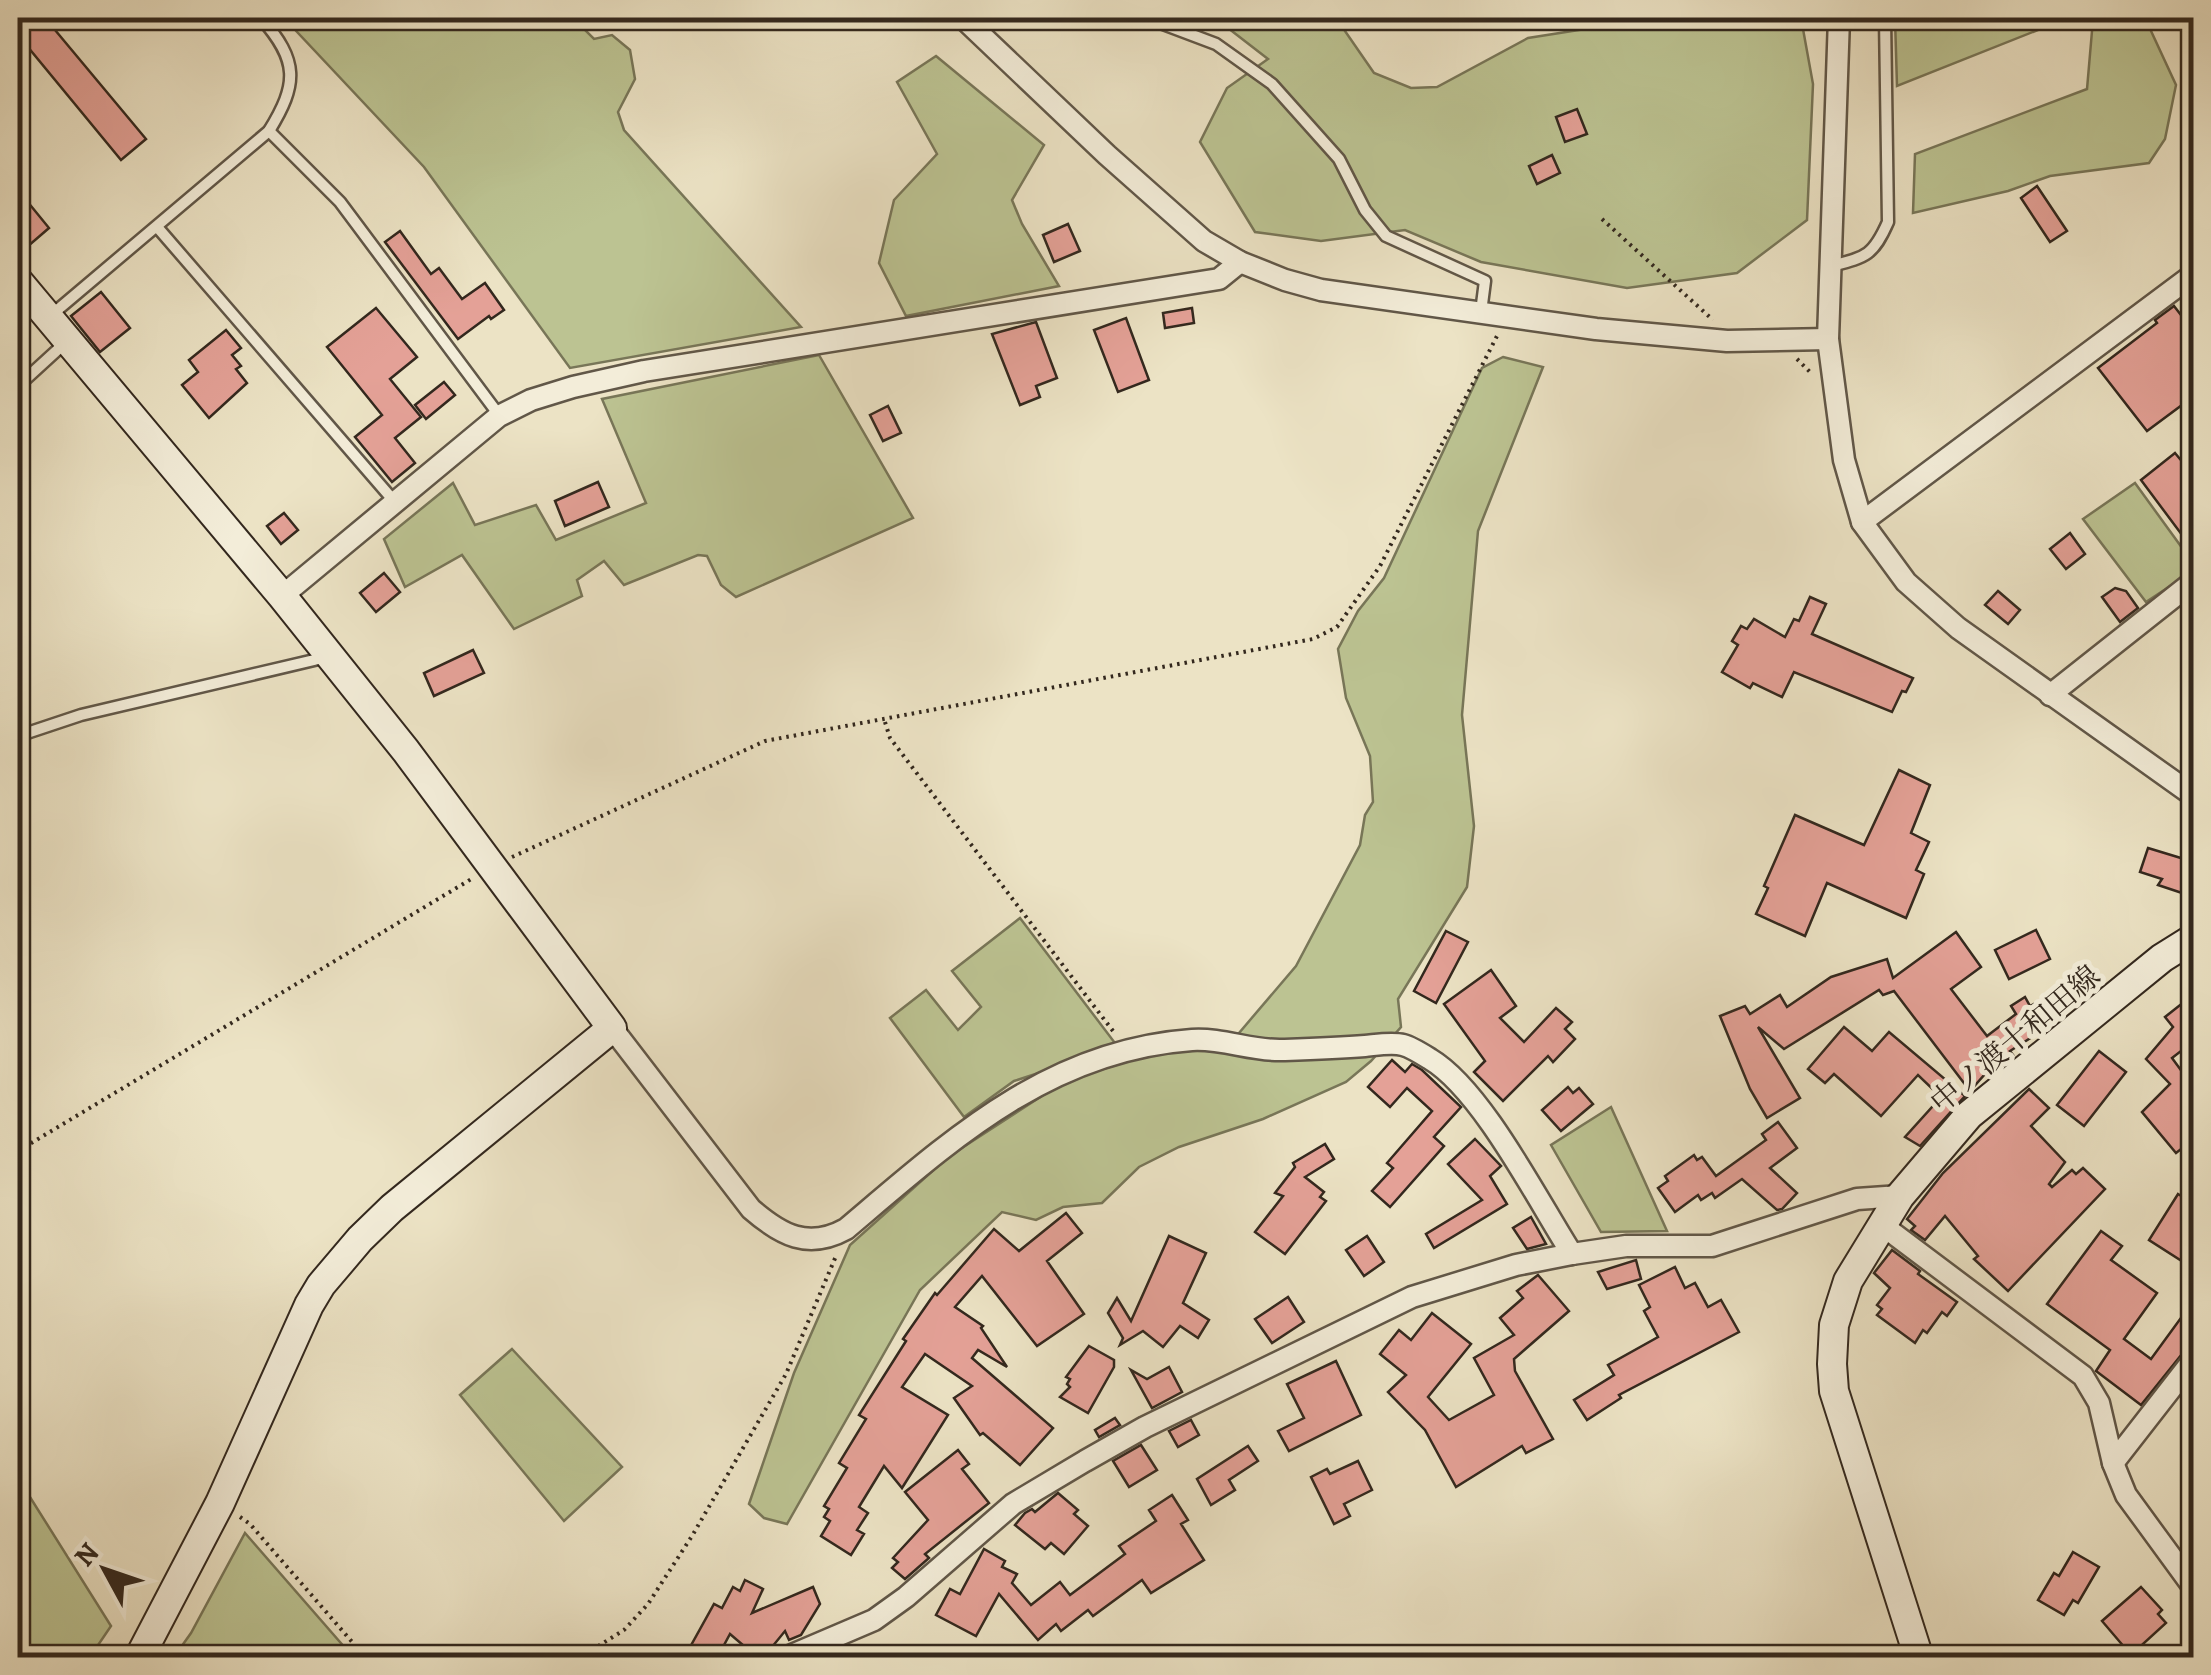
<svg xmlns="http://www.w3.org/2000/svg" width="2211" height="1675" font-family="Alegreya,'Noto Serif JP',serif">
<rect width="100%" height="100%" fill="#ece3c5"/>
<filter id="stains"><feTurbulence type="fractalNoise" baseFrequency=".002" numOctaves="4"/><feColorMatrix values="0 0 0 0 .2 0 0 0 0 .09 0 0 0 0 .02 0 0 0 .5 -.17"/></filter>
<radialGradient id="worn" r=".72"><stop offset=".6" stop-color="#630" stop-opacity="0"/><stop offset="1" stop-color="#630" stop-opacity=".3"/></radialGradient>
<g fill="#bcc392" stroke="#787658" stroke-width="2.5">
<polygon points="284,18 573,18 594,39 612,35 630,50 635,79 618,112 624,130 801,327 570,368 424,167"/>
<polygon points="1215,18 1336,18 1374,73 1411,88 1437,87 1528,38 1655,18 1801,18 1813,84 1807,220 1737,273 1627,288 1481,262 1405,230 1321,241 1255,232 1200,142 1227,88 1268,59"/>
<polygon points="1895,18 2068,18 1897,86"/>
<polygon points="2087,18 2145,18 2176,85 2165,139 2149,163 2050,176 2008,191 1913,213 1915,154 2087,89 2092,31"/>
<polygon points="936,56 1044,145 1012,200 1022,224 1059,286 906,316 879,263 894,200 937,154 897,82"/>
<polygon points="819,355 913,518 736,597 721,585 707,556 698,555 624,585 604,561 577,580 582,596 514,629 462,555 405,587 384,539 453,483 475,525 536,505 556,540 646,503 602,399"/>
<polygon points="1503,357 1543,367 1478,531 1462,715 1474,826 1467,887 1398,999 1401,1027 1371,1061 1346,1082 1263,1119 1179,1147 1139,1167 1102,1203 1063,1207 1036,1220 1002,1212 920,1290 787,1524 764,1518 749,1504 794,1373 850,1245 948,1157 1065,1081 1141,1057 1219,1046 1239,1033 1296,966 1360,845 1365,815 1373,802 1370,756 1346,698 1338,649 1358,611 1384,578 1482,368"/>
<polygon points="2135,483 2193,563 2193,571 2146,602 2083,519"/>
<polygon points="1020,918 1118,1047 1014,1081 964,1117 890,1018 926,990 958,1030 981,1007 952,971"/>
<polygon points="1611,1107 1667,1231 1601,1232 1551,1145"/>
<polygon points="512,1349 622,1467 564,1521 460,1395"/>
<polygon points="18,1478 111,1626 90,1657 18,1657"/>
<polygon points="245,1533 353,1657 174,1657 191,1633"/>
</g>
<g fill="#e4a197" stroke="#33281e" stroke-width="2.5">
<polygon points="18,18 45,18 146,139 121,160 18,35"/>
<polygon points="1577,109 1587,134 1565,142 1556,117"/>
<polygon points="1552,155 1560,173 1537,184 1529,166"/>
<polygon points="2037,186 2067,231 2050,242 2021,198"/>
<polygon points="18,190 49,228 27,247 18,236"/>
<polygon points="1068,224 1080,251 1054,262 1043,235"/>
<polygon points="400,231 431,274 439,268 462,299 485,283 504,310 491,319 489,316 458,339 385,242"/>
<polygon points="101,292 130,328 100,352 71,316"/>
<polygon points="2174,306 2194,332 2194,396 2147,431 2098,368 2157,323 2155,320"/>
<polygon points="376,308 417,357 390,379 421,417 395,438 415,463 392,482 355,437 382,415 327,347"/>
<polygon points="1192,308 1194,323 1165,328 1163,313"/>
<polygon points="1126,318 1149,380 1118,392 1094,330"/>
<polygon points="1036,322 1057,378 1036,386 1040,397 1020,405 992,334"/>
<polygon points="226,330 241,348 232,355 241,366 236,369 247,383 209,418 182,385 198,372 189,360"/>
<polygon points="444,382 455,395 426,419 415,405"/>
<polygon points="888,406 901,433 883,441 870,415"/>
<polygon points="2175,453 2194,476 2194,551 2141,480"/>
<polygon points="598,482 609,507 565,526 555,501"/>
<polygon points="284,513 298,530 281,544 267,526"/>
<polygon points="2070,533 2085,554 2066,569 2050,549"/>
<polygon points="384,573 400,592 376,612 360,593"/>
<polygon points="2115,588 2126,591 2138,608 2120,622 2102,597"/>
<polygon points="1998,591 2020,610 2008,624 1985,605"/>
<polygon points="1810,597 1826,604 1812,634 1913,678 1906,692 1902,691 1892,712 1794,672 1782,697 1753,683 1750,688 1722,672 1738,645 1732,641 1741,626 1747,629 1754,619 1785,637 1794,619 1799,621"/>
<polygon points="473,650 484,673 434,696 424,673"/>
<polygon points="1899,770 1930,785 1911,833 1929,842 1916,870 1924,874 1906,918 1827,883 1805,936 1756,914 1768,888 1764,886 1795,815 1864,845"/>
<polygon points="2148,848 2194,862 2194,897 2158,885 2162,879 2140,872"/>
<polygon points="2036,930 2050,959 2009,979 1995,950"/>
<polygon points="1446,931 1468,942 1436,1003 1414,991"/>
<polygon points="1956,932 1981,967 1951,989 1987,1036 2016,1014 2011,1006 2025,997 2030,1006 2042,1000 2054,1023 2010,1051 2013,1055 1997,1068 1993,1065 1970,1091 1894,991 1883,995 1879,990 1784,1049 1758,1027 1800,1098 1767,1118 1750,1089 1720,1016 1745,1006 1750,1014 1780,995 1787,1007 1831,977 1887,959 1893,978"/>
<polygon points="1491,970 1516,1006 1500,1018 1524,1042 1556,1008 1572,1022 1565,1029 1575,1039 1553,1062 1548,1056 1503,1101 1474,1072 1485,1061 1444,1004"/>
<polygon points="2194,994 2194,1041 2172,1058 2194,1088 2194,1139 2176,1153 2142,1112 2170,1084 2146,1059 2173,1027 2165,1017"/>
<polygon points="1844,1027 1872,1051 1889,1032 1965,1096 1920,1146 1905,1137 1941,1097 1918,1075 1881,1116 1834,1074 1825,1083 1808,1069"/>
<polygon points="2099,1051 2126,1072 2084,1126 2057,1105"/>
<polygon points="1392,1060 1405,1072 1412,1064 1422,1070 1461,1107 1434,1137 1444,1146 1390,1207 1372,1191 1393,1168 1387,1163 1432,1111 1407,1088 1390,1107 1368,1087"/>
<polygon points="1568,1087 1573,1093 1579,1088 1593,1104 1561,1131 1542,1110"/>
<polygon points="2029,1089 2049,1108 2031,1126 2065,1162 2049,1184 2052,1187 2072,1170 2076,1174 2083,1168 2105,1189 2008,1291 1974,1259 1978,1256 1945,1216 1925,1240 1911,1230 1915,1226 1907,1219 1943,1173"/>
<polygon points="1778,1122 1797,1148 1770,1168 1797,1193 1782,1209 1777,1210 1742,1179 1715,1198 1712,1193 1701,1200 1698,1195 1675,1212 1658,1188 1668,1181 1665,1176 1694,1155 1697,1160 1702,1157 1716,1176 1766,1140 1762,1134"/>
<polygon points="1475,1139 1501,1166 1490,1176 1507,1204 1434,1248 1426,1234 1482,1200 1448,1164"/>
<polygon points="1325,1144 1334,1159 1305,1177 1324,1192 1320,1197 1326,1201 1285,1254 1255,1232 1283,1196 1275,1193 1295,1167 1293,1163"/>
<polygon points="2178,1194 2194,1204 2194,1256 2188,1265 2149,1240"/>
<polygon points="1066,1213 1082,1233 1047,1261 1084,1314 1037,1346 982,1276 955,1307 983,1326 981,1328 1007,1367 978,1350 972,1358 1053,1428 1020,1465 983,1433 980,1435 954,1398 972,1386 925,1354 902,1387 948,1415 902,1488 884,1466 859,1507 868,1513 857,1530 864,1534 851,1555 821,1536 830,1521 824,1517 829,1509 824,1506 847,1468 839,1463 866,1419 859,1415 906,1341 903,1339 935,1293 937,1295 994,1229 1019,1251"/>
<polygon points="1531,1217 1546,1244 1527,1249 1513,1228"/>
<polygon points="2101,1231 2122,1246 2111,1260 2157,1293 2124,1339 2151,1359 2194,1300 2194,1339 2141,1405 2096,1371 2110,1350 2047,1304"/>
<polygon points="1169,1236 1206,1253 1183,1303 1209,1320 1198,1338 1180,1326 1163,1347 1143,1331 1120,1345 1123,1338 1108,1313 1117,1298 1131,1321"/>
<polygon points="1367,1236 1384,1262 1364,1276 1346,1250"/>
<polygon points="1892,1250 1920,1271 1918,1274 1957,1302 1947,1316 1942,1312 1927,1333 1923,1330 1915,1343 1877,1315 1882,1309 1877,1305 1890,1288 1874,1273"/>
<polygon points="1636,1260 1641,1279 1607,1289 1598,1272"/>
<polygon points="1675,1267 1685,1288 1695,1283 1708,1307 1721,1300 1739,1332 1619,1395 1621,1398 1587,1420 1574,1400 1614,1375 1608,1365 1658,1337 1644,1311 1650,1307 1639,1285"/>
<polygon points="1538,1275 1569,1311 1514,1359 1515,1371 1553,1439 1526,1453 1522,1446 1456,1487 1425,1430 1388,1392 1406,1375 1380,1354 1399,1330 1411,1340 1432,1313 1471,1344 1428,1397 1449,1420 1494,1395 1474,1358 1514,1335 1500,1318 1523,1298 1517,1291"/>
<polygon points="1288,1297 1304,1322 1272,1343 1255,1319"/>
<polygon points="1089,1346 1114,1360 1114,1367 1088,1413 1060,1397 1070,1387 1067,1384 1070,1379 1066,1377"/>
<polygon points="1336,1361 1361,1415 1289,1451 1278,1431 1304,1418 1287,1384"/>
<polygon points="1169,1367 1182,1392 1152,1408 1131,1370 1147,1379"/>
<polygon points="1115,1418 1120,1425 1099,1437 1095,1430"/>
<polygon points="1191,1420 1199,1435 1178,1447 1169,1431"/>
<polygon points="1141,1445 1157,1470 1129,1487 1113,1461"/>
<polygon points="1248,1446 1258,1461 1229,1480 1235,1490 1211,1505 1197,1479"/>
<polygon points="958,1450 969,1464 962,1469 989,1503 925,1554 929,1558 905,1579 892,1568 898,1562 893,1558 928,1520 905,1492"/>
<polygon points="1358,1461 1372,1490 1344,1504 1350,1516 1334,1524 1311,1477 1327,1469 1330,1474"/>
<polygon points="1058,1493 1078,1510 1074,1514 1088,1526 1064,1554 1051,1543 1045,1549 1015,1525 1025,1513 1032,1509 1035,1512"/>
<polygon points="1172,1495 1188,1520 1181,1524 1204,1560 1151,1593 1142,1580 1093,1616 1088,1610 1061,1631 1056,1624 1038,1640 999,1594 976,1636 936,1615 950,1589 960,1594 984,1549 1005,1561 1002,1567 1017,1574 1012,1583 1031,1605 1060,1582 1070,1595 1125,1554 1119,1546 1156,1521 1149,1510"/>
<polygon points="2073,1552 2099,1567 2078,1603 2073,1600 2064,1615 2038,1600 2054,1573 2059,1576"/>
<polygon points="745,1580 763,1589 752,1613 813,1587 820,1604 801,1635 789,1640 785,1631 763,1658 758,1658 730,1634 717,1658 684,1658 714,1604 722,1608 733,1587 740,1591"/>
<polygon points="2141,1587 2162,1610 2158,1614 2166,1623 2131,1655 2102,1621"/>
</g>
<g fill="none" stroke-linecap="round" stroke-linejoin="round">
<g stroke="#615748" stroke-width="15">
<g id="lane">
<polyline points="1147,18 1216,44 1272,84 1339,159 1365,210 1386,236 1485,281 1481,312"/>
<polyline points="269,131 340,202 499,415"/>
<polyline points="158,228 394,501"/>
<path d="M1831,266C1866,257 1873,256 1888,222L1885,18"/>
<path d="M49,317L269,131C298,84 299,61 261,18"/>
<polyline points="18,386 65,343"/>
<polyline points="18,736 81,715 327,657"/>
</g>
</g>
<g stroke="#615748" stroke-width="25">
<g id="street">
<polyline points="963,18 1107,155 1204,241 1240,262 1285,280 1321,290 1596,329 1727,341 1828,339"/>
<polyline points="1839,18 1828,339 1844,460 1862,522 1906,582 1958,628 2194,796"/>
<polyline points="1862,522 2194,274"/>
<polyline points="282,596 499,416 531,400 573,387 644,371 1219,279 1240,262"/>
<polyline points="2050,695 2194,581"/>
<path d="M612,1028L751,1209C781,1235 808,1250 846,1229C950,1141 1048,1050 1192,1040C1223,1038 1251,1051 1282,1050C1309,1049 1337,1048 1365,1046C1376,1045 1392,1042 1403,1045C1411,1047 1422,1054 1430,1059C1482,1090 1538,1201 1572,1254"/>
<polyline points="1882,1225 2083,1376 2099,1403 2113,1463 2126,1495 2194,1588"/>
<polyline points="2113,1463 2194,1359"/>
<polyline points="785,1658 874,1620 906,1597 1013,1504 1085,1461 1145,1427 1412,1297 1516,1265 1572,1254 1626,1246 1712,1246 1857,1199 1900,1196"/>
</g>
</g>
<g stroke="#33281e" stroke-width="32">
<g id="secondary">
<polyline points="18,281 282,596 406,751 612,1028 392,1208 360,1239 321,1285 309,1305 220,1503 139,1658"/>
<polyline points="1919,1658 1834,1391 1832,1364 1834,1325 1848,1281 1900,1196 1969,1115 2162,958 2194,938"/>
</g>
</g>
<g stroke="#33281e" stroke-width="4" stroke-dasharray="2.5 5" stroke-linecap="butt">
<polyline points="1602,219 1713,320"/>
<polyline points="1797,359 1812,374"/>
<polyline points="885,722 890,738 1116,1035"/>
<polyline points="512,857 765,741 1313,639 1337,627 1380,566 1497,336"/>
<polyline points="18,1151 473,878"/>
<polyline points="240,1517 250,1524 366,1658"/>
<polyline points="579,1658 624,1630 648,1604 692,1536 786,1374 836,1256"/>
</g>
<use href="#lane" stroke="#f3edd9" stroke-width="10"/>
<use href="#street" stroke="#f3edd9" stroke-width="20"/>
<use href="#secondary" stroke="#f3edd9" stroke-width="28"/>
</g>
<g text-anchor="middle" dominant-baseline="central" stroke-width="10" stroke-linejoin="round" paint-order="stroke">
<g font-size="30" fill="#33281e" stroke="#f3edd9">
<text transform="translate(2015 1039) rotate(-40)">中ノ渡十和田線</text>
</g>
</g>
<rect width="2211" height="1675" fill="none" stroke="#ece3c5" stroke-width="60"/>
<rect x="20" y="20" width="2171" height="1635" fill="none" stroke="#33281e" stroke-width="5"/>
<rect x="30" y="30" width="2151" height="1615" fill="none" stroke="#33281e" stroke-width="2.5"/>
<g transform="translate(105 1570) rotate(310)" stroke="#f3edd9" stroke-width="8" paint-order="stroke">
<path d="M0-8L18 38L0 25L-18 38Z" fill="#33281e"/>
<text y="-15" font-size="28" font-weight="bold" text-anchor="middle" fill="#33281e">N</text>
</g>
<rect width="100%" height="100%" filter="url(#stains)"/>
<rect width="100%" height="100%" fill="url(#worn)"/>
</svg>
